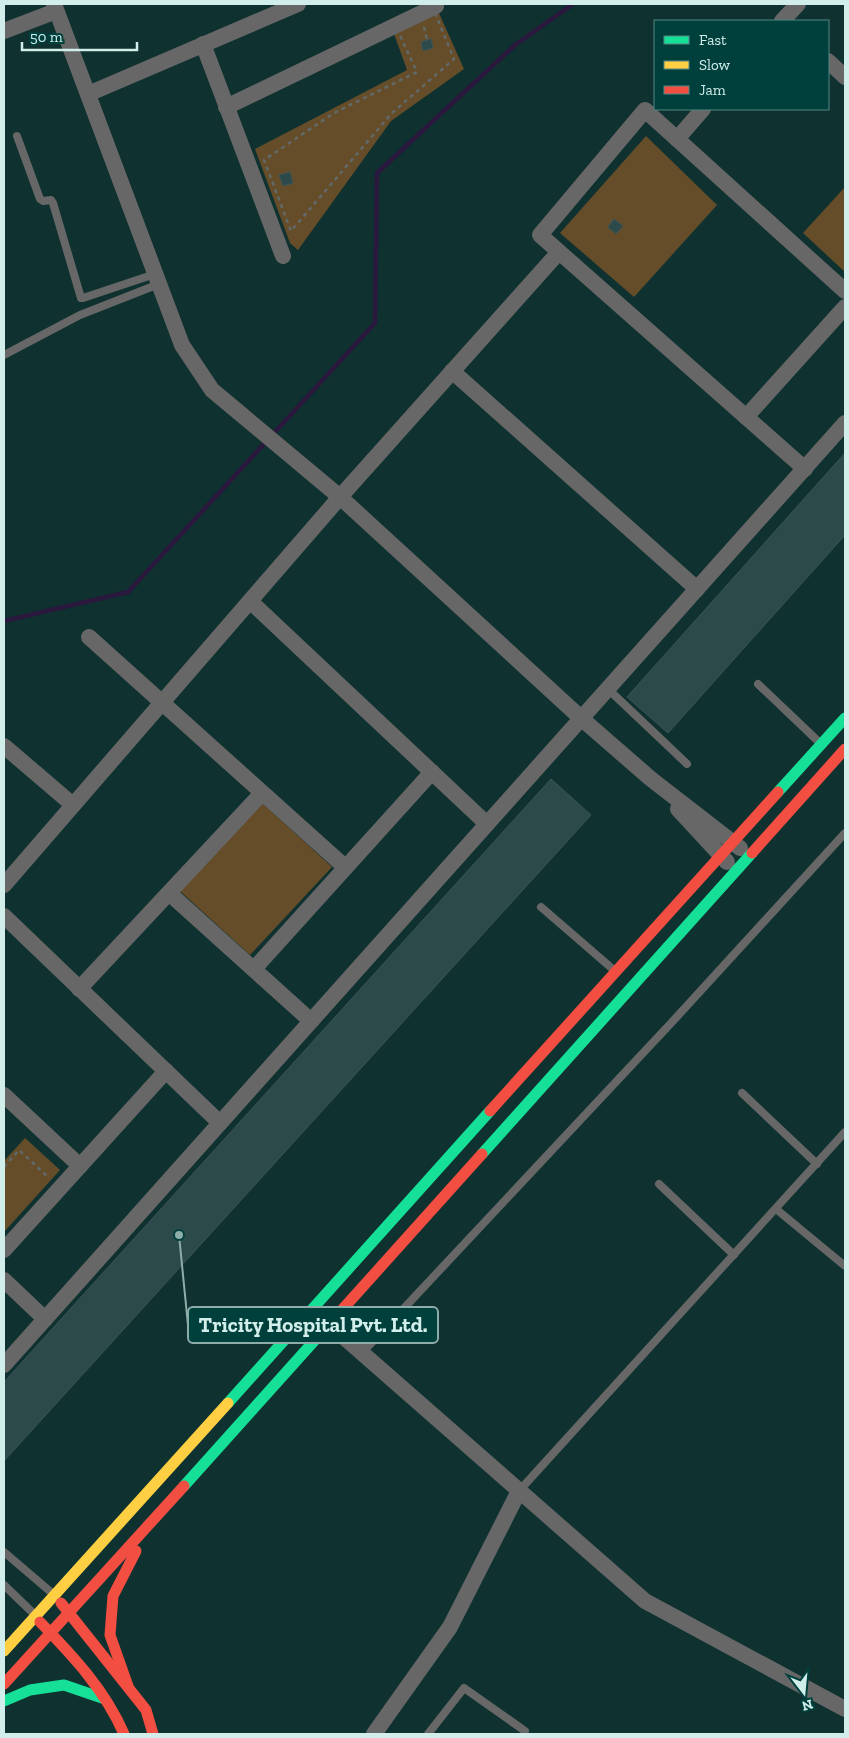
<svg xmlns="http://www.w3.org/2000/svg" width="849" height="1738" font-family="'Zilla Slab',serif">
<rect width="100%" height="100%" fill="#0f312f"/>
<g fill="#664d2a">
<polygon points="438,11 464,69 391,121 298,250 290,243 255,149 407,70 393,31"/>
<polygon points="646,136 717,205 634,297 560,233"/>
<polygon points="845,187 845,272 803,233"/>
<polygon points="262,803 332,867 250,955 180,891"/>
<polygon points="25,1138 60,1170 4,1232 4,1161"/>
</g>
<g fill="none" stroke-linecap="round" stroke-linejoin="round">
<polyline stroke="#2b183e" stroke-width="4.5" points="4,621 128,592 375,323 377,173 515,45 573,4"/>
</g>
<g fill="#2d4a4b" stroke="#3c5556">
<polygon points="431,39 433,48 423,51 421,42"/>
<polygon points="290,172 293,183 283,186 279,175"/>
<polygon points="614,219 623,226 616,234 608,227"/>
<polygon points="845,453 845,535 668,733 627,697"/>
<polygon points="551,779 591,815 4,1461 4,1382"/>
</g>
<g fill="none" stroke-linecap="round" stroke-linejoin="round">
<g stroke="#616969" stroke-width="2.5" stroke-dasharray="4 4" stroke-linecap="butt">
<polygon points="435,13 454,59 392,113 291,231 264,160 334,113 417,72 398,31"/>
<polyline points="424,27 427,40"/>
<polyline points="4,1167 19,1150 48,1177"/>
</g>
<g stroke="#676767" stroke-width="8">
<polyline points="17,136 40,199 43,201 51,200 53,203 81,298 83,298 155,274"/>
<polyline points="4,355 80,315 159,284"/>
<polyline points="758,684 820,743"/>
<polyline points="608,689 687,764"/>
<polyline points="541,907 615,971"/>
<polyline points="742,1093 817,1164"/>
<polyline points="659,1184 734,1255"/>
<polyline points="776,1209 845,1266"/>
<polyline points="362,1353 673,1021 845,833"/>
<polyline points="519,1491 845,1132"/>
<polyline points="4,1552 52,1593"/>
<polyline points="4,1585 34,1614"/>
<polyline points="428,1734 464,1688 525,1731"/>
</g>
<g stroke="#676767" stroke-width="16">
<polyline points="54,4 182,345 212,390 340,497 582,719 651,779 740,848"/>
<polyline points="782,21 798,4"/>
<polyline points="4,31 56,11"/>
<polyline points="203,44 283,256"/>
<polyline points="828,61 845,77"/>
<polyline points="88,94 298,4"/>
<polyline points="226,107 436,6 435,4"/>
<polyline points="677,139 703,109"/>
<polyline points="452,371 697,589"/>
<polyline points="746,417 845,307"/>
<polyline points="805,469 540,235 645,110 845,291"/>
<polyline points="250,601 487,824"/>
<polyline points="89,637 345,867"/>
<polyline points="4,746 73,805"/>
<polyline points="678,809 727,862"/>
<polyline points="4,885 340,497 559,252"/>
<polyline points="169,893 311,1021"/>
<polyline points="4,916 220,1123"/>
<polyline points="254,969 432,772"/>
<polyline points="79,989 262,793"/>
<polyline points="4,1095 80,1166"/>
<polyline points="4,1250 166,1071"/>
<polyline points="4,1280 45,1319"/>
<polyline points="329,1324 645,1601 845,1709"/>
<polyline points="4,1365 845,423"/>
<polyline points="374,1734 450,1627 519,1491"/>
</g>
<g stroke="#16e098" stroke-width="11">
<polyline points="778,792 845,718"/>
<polyline points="482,1154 752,853"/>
<polyline points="228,1403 490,1111"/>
<polyline points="184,1486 341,1311"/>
<polyline points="4,1701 30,1690 64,1685 105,1699"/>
</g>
<polyline stroke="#ffcf43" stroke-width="11" points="4,1651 228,1403"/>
<g stroke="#f24e42" stroke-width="11">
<polyline points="752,853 845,749"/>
<polyline points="490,1111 778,792"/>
<polyline points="341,1311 482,1154"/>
<polyline points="61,1603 146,1710 153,1734"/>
<path d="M40,1622C73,1656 105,1690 124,1734"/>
<polyline points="4,1684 184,1486"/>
<polyline points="128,1686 110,1635 113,1596 136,1551"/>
</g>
</g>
<path fill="none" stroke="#8eaca9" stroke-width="2" d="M179 1235L188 1325"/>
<circle fill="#8eaca9" stroke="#00403c" stroke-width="2" cx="179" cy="1235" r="5"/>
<rect fill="#00403c" stroke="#8eaca9" stroke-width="2" x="188" y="1307" width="250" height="36" rx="5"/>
<g font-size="21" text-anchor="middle" font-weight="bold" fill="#d2eeeb">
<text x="313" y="1332">Tricity Hospital Pvt. Ltd.</text>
</g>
<rect width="849" height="1738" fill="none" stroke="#d2eeeb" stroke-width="10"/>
<rect x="654" y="20" width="175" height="90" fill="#00403c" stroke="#548682"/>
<rect x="664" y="36" width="25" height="8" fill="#16e098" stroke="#548682"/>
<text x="699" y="45" font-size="15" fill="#d2eeeb">Fast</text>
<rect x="664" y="61" width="25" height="8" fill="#ffcf43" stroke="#548682"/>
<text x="699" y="70" font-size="15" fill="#d2eeeb">Slow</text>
<rect x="664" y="86" width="25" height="8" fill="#f24e42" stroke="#548682"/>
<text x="699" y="95" font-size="15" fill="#d2eeeb">Jam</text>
<g transform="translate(804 1693) rotate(164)" stroke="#00403c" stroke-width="4" paint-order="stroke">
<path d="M0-4L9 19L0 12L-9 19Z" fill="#d2eeeb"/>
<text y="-8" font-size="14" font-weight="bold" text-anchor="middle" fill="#d2eeeb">N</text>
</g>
<path d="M22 42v8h115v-8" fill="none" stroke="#d2eeeb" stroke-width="2.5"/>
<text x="30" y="42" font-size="15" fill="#d2eeeb" stroke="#00403c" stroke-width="4" paint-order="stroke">50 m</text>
</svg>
